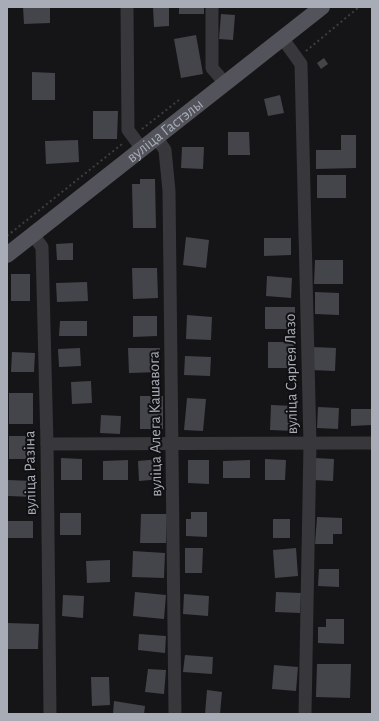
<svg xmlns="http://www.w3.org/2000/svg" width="379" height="721" font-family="'Alegreya Sans',sans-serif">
<rect width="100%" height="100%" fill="#151517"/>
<g fill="#44454a">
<polygon points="23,7 50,7 50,23 24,24"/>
<polygon points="153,7 169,7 169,26 154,27"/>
<rect x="179" y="7" width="25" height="7"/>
<polygon points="221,14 235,15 233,40 219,39"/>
<polygon points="196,35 203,74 181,78 174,39"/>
<polygon points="324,58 328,64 321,69 317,63"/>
<polygon points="32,72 55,73 55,100 32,100"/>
<polygon points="280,95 284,113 268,116 264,99"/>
<polygon points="93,111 118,111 117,139 93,139"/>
<polygon points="228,132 249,132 250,155 228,155"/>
<polygon points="341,135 356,135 356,168 316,169 316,150 341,150"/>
<polygon points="78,140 79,162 46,164 45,141"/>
<polygon points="182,147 204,147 203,169 181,168"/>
<rect x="317" y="175" width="29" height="23"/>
<polygon points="140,179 155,179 156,228 133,228 132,184 140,184"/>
<polygon points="186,237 209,240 206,268 183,265"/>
<polygon points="264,238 291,238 291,255 264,256"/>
<polygon points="73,243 73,260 57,260 56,244"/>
<polygon points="315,260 343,260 343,284 314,284"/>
<polygon points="132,268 157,268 158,298 133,299"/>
<rect x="11" y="274" width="19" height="27"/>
<polygon points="267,276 292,278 291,298 266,296"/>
<polygon points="87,282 88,301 57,302 56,283"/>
<polygon points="315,292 339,293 339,315 315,314"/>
<rect x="265" y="307" width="30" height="22"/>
<polygon points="187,315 212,317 211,340 186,339"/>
<polygon points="133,316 157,316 157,336 133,337"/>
<polygon points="60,321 87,321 87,336 59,336"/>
<rect x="268" y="342" width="27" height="26"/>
<polygon points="312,347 336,348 335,371 311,370"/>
<polygon points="80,348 81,366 59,367 58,349"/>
<polygon points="128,348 160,348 160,372 129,373"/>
<polygon points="12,352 35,353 34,372 11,372"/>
<polygon points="185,356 211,357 210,376 184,375"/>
<polygon points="91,381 92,403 72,404 71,382"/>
<rect x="9" y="393" width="24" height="31"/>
<rect x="140" y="396" width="23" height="33"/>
<polygon points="187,398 206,399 203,431 184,430"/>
<polygon points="271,405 295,406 294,431 270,430"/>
<polygon points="318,407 339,408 338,429 317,428"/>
<polygon points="351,409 372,409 372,425 351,426"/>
<polygon points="101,415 121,416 120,434 100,433"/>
<rect x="9" y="436" width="26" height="23"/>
<polygon points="61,458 82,459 82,480 61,480"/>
<polygon points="315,458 334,459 333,481 314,480"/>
<polygon points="160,459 162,479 139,481 138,461"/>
<polygon points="265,459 286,460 285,480 265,480"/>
<polygon points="128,460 128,480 103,480 103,461"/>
<polygon points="188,460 209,460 209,484 188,483"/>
<polygon points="250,460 250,478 223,478 223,461"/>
<polygon points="8,480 33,481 33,497 8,496"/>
<polygon points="191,512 207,512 207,537 186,536 186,519 191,519"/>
<rect x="60" y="513" width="21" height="22"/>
<polygon points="141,514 167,514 166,543 140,543"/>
<polygon points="317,517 342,518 342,534 333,534 333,544 315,544"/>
<rect x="273" y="519" width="17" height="19"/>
<rect x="7" y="521" width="26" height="17"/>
<polygon points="185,548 203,548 202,573 185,573"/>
<polygon points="296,548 298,576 275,578 273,550"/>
<polygon points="133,551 165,553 164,578 132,577"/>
<polygon points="110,560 110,582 87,583 86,561"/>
<polygon points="319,569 339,569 339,587 318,586"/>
<polygon points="135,592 166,595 164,619 133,616"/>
<polygon points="276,592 301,593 300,613 275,612"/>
<polygon points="184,594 209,596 208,616 183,614"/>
<polygon points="63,595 84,596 83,618 62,616"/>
<polygon points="326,619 344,619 344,644 318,643 318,627 326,627"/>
<polygon points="7,623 39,624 38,649 7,649"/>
<polygon points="139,634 166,636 165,653 138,650"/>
<polygon points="185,655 213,657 212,674 183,672"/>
<polygon points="317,664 351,664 350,698 316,697"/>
<polygon points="274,665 298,667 296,691 272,689"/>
<polygon points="148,669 166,670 164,694 145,692"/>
<polygon points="91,677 109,677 110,705 92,706"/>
<polygon points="207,690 222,692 220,714 205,714"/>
<polygon points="114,701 145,706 144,714 113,714"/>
</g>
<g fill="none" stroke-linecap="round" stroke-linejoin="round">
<g stroke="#3d3e43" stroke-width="2" stroke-dasharray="2 3" stroke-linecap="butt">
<polyline points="306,51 359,7"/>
<polyline points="142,129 179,100"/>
<polyline points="7,236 122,144"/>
</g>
<g stroke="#37373c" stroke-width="13">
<polyline points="127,7 128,130 142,149"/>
<polyline points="212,7 212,68 225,83"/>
<polyline points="283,39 301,64 310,444 305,714"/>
<polyline points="156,137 165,150 169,191 175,714"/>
<polyline points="33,235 42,247 47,444 50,714"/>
<polyline points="47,444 372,443"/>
</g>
<path stroke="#53545b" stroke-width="16" id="s1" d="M7,255L322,7"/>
</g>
<g text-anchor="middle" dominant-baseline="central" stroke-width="4" stroke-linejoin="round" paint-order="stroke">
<g font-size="16" fill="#a8acb6" stroke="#101012">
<text stroke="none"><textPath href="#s1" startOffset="201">вуліца Гастэлы</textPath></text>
<text transform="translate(291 374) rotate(-91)">вуліца Сяргея Лазо</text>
<text transform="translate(155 424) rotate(-91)">вуліца Алега Кашавога</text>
<text transform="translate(30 473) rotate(-91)">вуліца Разіна</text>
</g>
</g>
<rect width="379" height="721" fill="none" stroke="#a8acb6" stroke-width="16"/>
</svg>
